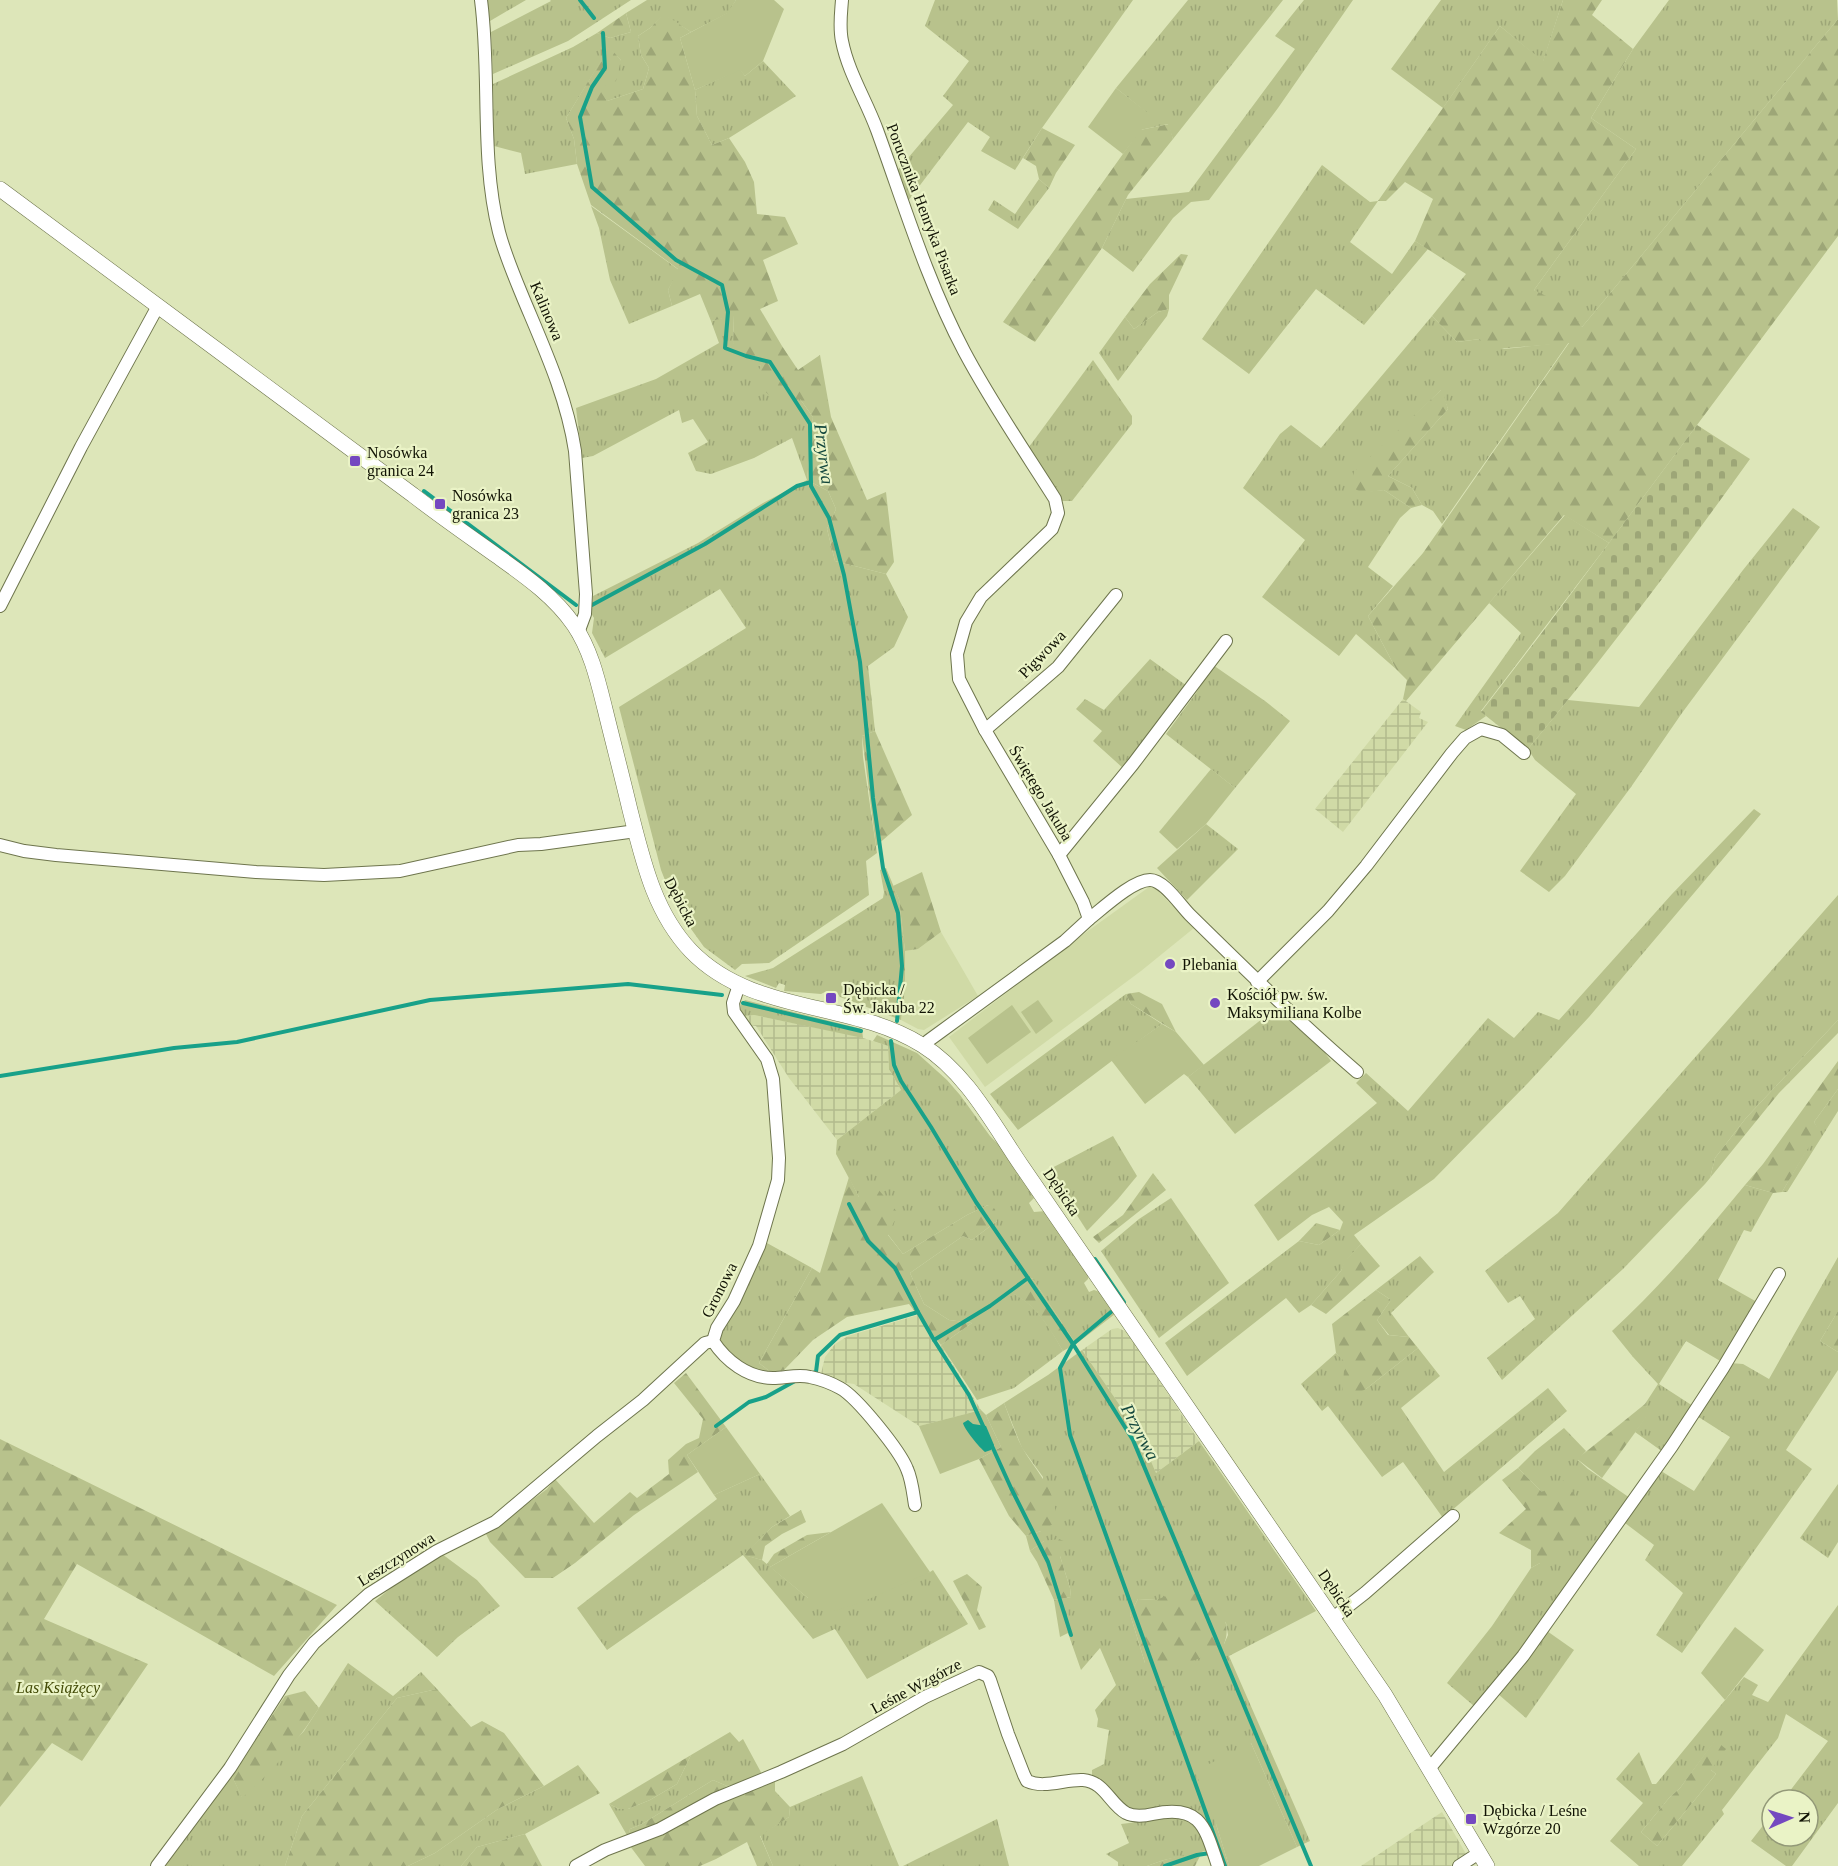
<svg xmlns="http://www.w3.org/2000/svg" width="1838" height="1866" font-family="Georgia,serif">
<defs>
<pattern id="industrial-grid" width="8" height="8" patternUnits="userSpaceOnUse" patternTransform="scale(1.5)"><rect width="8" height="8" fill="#d0daa6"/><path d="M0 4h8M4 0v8" fill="none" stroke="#b2ba8d"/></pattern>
<pattern id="grass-tufts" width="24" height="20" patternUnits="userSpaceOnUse" patternTransform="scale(1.5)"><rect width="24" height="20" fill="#b8c28c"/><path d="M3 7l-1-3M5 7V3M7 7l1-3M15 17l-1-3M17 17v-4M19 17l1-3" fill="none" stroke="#9da677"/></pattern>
<pattern id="forest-firs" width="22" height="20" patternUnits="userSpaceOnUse" patternTransform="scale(1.5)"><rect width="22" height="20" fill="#b8c28c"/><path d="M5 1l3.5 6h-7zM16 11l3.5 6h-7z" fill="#9da677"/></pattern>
<pattern id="cemetery-stones" width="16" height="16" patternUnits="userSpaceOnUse" patternTransform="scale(1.5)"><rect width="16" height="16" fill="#b8c28c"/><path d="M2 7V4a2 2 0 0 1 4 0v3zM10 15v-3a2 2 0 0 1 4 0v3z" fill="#9da677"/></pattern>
</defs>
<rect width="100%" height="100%" fill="#dde6b9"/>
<g fill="#d0daa6">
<polygon points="1149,887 1155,888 1194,928 1141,971 985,1087 949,1037 1074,941"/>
<polygon points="941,932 978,996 924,1030 918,1029 901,1020 905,989 905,951 918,949"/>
</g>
<g fill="url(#industrial-grid)">
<polygon points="1403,699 1421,712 1419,718 1428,722 1343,832 1315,809"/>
<polygon points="754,1015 857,1036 888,1046 889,1069 901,1090 837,1140 789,1078 756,1026 748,1025 743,1016"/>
<polygon points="918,1315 941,1345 981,1410 919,1426 854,1384 834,1381 821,1374 825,1357 835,1344 848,1336"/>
<polygon points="1118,1328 1127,1332 1199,1441 1156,1473 1137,1428 1121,1407 1082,1350 1112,1329"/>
<polygon points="1442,1812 1466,1854 1451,1866 1361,1866"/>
</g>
<g fill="url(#grass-tufts)" fill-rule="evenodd">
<polygon points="486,0 526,0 490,21"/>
<polygon points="550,0 631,0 568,41 493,74 491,32 551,1"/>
<polygon points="647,0 736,0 728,13 691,32 664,15 650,28 638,36 641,55 649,68 643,89 607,101 598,89 621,60 609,48 566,118 574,139 577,164 525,174 521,153 494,146 493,84 573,47 597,33 610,38 631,32 626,13"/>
<polygon points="935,0 1133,0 1042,128 1015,170 981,151 990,137 968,122 908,201 897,171 953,105 943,96 969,61 925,26"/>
<polygon points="1188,0 1283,0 1173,139 1168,124 1140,130 1151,116 1116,88"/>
<polygon points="1304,0 1353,0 1278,108 1209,200 1191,202 1173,218 1133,272 1102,248 1126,199 1189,192 1295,49 1275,36"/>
<polygon points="1441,0 1563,0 1543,62 1500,26 1443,108 1391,69"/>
<polygon points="1669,0 1837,0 1838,19 1582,327 1534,290 1636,149 1591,118 1633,49"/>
<polygon points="763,61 796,96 729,138 712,145 697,116 695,90 740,69 745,76"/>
<polygon points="1322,165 1370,202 1378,201 1350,242 1392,274 1415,241 1428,249 1364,325 1316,289 1249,374 1202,339"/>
<polygon points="1039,179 1049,188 1018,229 988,210 994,200 1015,214"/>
<polygon points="591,206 679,270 668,290 672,306 629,324 610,280 599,228"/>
<polygon points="1169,309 1167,316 1118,381 1099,353 1125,317 1134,329 1158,312"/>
<polygon points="734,315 733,343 800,399 813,417 807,480 828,491 836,509 827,529 835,561 886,574 908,617 894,647 868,666 875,731 862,736 863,757 877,853 866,861 869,895 769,963 742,964 735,970 704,947 676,908 661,870 619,707 746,628 720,589 605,658 592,633 594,618 591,613 593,596 698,543 763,503 807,480 792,438 754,458 711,474 696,471 688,453 708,442 693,419 682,423 679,410 593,456 582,458 576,408 656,379 719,343 711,321"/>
<polygon points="1432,316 1457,342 1480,339 1504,349 1569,342 1442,524 1433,511 1422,505 1412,488 1388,476 1448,409 1441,390 1406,424 1363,492 1384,490 1411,508 1400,518 1368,567 1393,586 1368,616 1396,669 1356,634 1339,656 1262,597 1305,540 1243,488 1280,434 1291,425 1321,448"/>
<polygon points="1093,360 1132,416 1132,424 1072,501 1061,501 1029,447"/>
<polygon points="1793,508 1820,527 1682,713 1631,787 1565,876 1549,892 1520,871 1576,794 1535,760 1528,749 1568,700 1639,707 1743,570"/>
<polygon points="1565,515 1609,543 1481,711 1486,716 1466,730 1455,726 1521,633 1489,603"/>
<polygon points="1150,659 1187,686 1124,769 1093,741 1102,731 1076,709 1085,699 1104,710"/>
<polygon points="1213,665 1265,701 1290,721 1235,788 1166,734 1196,693"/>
<polygon points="1754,809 1761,814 1589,1017 1528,1083 1434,1179 1354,1235 1361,1244 1345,1262 1341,1271 1311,1305 1299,1313 1286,1298 1187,1376 1165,1343 1299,1241 1319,1245 1340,1230 1343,1222 1329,1207 1312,1215 1278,1241 1254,1205 1377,1103 1356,1083 1366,1073 1408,1111 1488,1018 1514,1038 1538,1012 1559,1020 1672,894"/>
<polygon points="1206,824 1238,849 1187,900 1157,868"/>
<polygon points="886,868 899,899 905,951 905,989 901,1020 840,997 838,994 827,991 821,994 784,991 785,985 779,983 776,988 745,976 773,968 883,898 884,892 880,870"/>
<polygon points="1838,895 1838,1020 1746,1118 1715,1158 1710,1178 1705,1184 1623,1269 1502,1380 1487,1358 1535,1319 1520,1296 1508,1303 1485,1271 1558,1213"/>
<path d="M1126,994L1131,1004L1162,1024C1113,1059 1067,1096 1018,1130L990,1094Z"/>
<polygon points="745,1000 862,1029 863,1038 754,1015 744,1016 738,1011 741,1010 741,1005"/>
<polygon points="1276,1008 1325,1053 1331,1061 1235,1134 1188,1077"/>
<path d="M877,1035L917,1053L947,1080L960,1095L990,1136L1005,1151L1033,1193L1034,1198L1029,1203L1034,1212L1046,1211L1088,1271V1279L1084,1283L1089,1292L1094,1290L1103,1293L1115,1314L1076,1344L1032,1278L1014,1294C1036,1304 1052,1331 1063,1351L1014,1388L977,1400L941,1345L972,1323L949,1320L924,1304L910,1273L963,1236L972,1240L997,1221L988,1205L967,1215L903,1254L859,1197L836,1154L837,1140L901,1090L889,1069L888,1046L873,1041Z"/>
<polygon points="1838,1089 1838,1111 1787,1192 1782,1192 1818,1130 1814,1122"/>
<polygon points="1113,1136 1137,1176 1118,1199 1087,1231 1048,1170"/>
<path d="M1745,1185L1773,1193L1751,1232L1744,1230L1718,1280L1757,1302L1722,1362L1686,1341L1659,1384L1693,1406L1663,1452L1635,1432L1649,1412L1645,1404L1658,1384L1633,1357L1612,1331C1660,1287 1703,1236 1745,1185Z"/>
<polygon points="1171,1198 1229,1283 1159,1338 1101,1251 1139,1219"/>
<path d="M767,1243L812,1268L759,1363L773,1374C743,1365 736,1365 718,1338L741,1301Z"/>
<polygon points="1420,1256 1434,1272 1391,1313 1409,1337 1389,1335 1377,1320 1391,1300 1376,1290"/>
<polygon points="1838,1257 1838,1311 1820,1341 1838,1352 1838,1370 1786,1450 1812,1469 1682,1653 1656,1635 1683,1593 1645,1560 1654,1545 1625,1523 1661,1471 1694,1491 1730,1437 1697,1416 1730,1363 1743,1364 1769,1379"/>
<polygon points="1418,1348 1440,1376 1401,1408 1444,1472 1548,1388 1567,1411 1443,1518 1403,1462 1382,1477 1328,1406 1322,1411 1301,1384 1336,1353 1349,1365 1366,1389"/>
<path d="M1082,1350L1121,1407L1137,1428L1156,1473L1199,1441L1316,1611L1229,1656L1310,1841L1297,1847L1251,1743L1216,1824L1229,1866H1221L1201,1817L1125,1809L1092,1777V1770L1104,1764L1109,1730L1097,1727L1098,1719L1095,1710L1116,1685L1100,1648L1081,1670L1068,1633L1060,1637L1054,1600L1071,1597L1070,1588L1060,1556L1044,1541L1030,1551L1026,1536L1041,1531L1043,1477L1022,1448L1004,1403L1048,1375ZM1202,1593L1226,1623L1228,1635L1224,1644L1145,1663L1130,1614L1138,1599L1156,1600Z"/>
<polygon points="1564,1428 1586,1451 1578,1460 1588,1469 1630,1498 1524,1647 1474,1706 1447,1683 1492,1626 1531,1568 1540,1563 1542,1492 1518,1468 1535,1451"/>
<polygon points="760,1474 790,1516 772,1527 744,1555 762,1560 808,1598 930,1572 933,1570 968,1624 867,1679 835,1629 813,1639 743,1555 607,1650 577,1608 717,1499 714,1495"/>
<polygon points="1838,1484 1838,1542 1828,1558 1800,1538"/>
<polygon points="442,1554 477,1580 500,1606 458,1637 437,1657 375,1601 402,1579"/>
<path d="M1838,1605V1803L1792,1866H1786L1751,1841L1772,1814V1836H1808V1800H1783L1828,1741L1786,1714L1778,1738L1722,1810L1724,1814L1682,1866H1639L1610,1841L1643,1803L1616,1779L1639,1752L1652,1784H1656L1744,1677L1758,1685L1752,1695L1768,1702ZM1715,1741L1711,1770L1716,1774L1657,1846L1641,1832L1669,1798L1680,1788Z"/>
<polygon points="1547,1631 1574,1650 1526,1718 1498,1694"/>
<polygon points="348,1663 393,1696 421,1672 437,1689 397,1698 302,1816 285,1866 163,1866 232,1776 242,1797 304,1731"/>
<polygon points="730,1732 739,1742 743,1739 763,1776 727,1786 713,1780 642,1824 630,1829 628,1837 609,1804 619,1809 628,1809 650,1800 677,1784 691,1755"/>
<polygon points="578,1765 600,1793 525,1834 477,1847 461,1866 408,1866 435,1853 498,1809 544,1786"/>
<polygon points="862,1776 899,1866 773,1866 760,1835 789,1817 790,1807"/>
<polygon points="1179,1817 1194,1824 1210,1850 1164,1860 1147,1866 1118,1866 1118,1862 1106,1854 1129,1843 1121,1824"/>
<polygon points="997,1819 1009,1866 903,1866"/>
</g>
<g fill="url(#forest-firs)">
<polygon points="1563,0 1602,0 1592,15 1633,49 1591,118 1636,149 1534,290 1570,308 1582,327 1838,19 1838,236 1609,543 1564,515 1406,701 1403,699 1407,680 1396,669 1368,616 1423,553 1569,343 1485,350 1480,339 1457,342 1432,316 1466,274 1415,241 1433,199 1405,182 1386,201 1378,201 1500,26 1543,61"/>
<polygon points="626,13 631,32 610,38 597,33"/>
<polygon points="664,14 691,32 680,38 695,90 697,116 712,145 729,138 745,162 754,182 757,214 785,217 798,244 763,260 778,301 760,309 782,346 798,370 820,355 831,417 867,500 886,492 894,562 886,574 835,561 827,529 836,509 828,491 807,480 813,417 800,399 778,405 754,379 761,366 737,360 733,343 734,316 711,321 700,294 672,306 668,290 678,269 591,205 577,164 574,139 566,118 609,47 621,60 616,81 599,89 607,101 643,89 649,68 641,55 638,36 650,28"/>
<polygon points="1169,124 1173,139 1128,195 1102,248 1035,342 1003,322 1140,130"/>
<polygon points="1042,128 1075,145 1056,173 1049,188 1039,179 1036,166 1023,158"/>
<polygon points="1181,254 1188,255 1169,295 1169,309 1158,312 1134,329 1125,317 1150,284"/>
<polygon points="1442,389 1448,409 1388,476 1412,488 1422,505 1411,508 1384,490 1363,493 1351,487 1354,472"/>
<polygon points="875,731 912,815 876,846 862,736"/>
<polygon points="922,872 941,932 918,949 905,951 899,899 893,886"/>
<polygon points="1139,992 1162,1004 1176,1032 1131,1004 1126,994"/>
<polygon points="1838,1020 1838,1033 1779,1093 1710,1178 1715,1158 1746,1118"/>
<polygon points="1838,1061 1838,1089 1814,1122 1819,1130 1782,1192 1773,1193 1745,1185 1763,1164"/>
<polygon points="1153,1173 1166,1190 1099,1243 1093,1237 1123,1215"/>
<polygon points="849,1177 859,1197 878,1189 898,1213 888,1235 903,1254 967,1215 988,1205 995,1209 997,1221 972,1240 963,1236 910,1273 924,1304 949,1320 972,1323 941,1345 909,1304 847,1317 813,1340 784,1370 773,1374 759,1363 812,1268 820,1273"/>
<polygon points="1316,1223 1340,1230 1319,1245 1299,1241"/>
<polygon points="1361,1244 1380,1266 1326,1314 1311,1305 1341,1271 1344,1262"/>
<path d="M1032,1278L1076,1344L1063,1351C1051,1331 1036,1304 1013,1294Z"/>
<polygon points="1376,1290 1391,1300 1377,1320 1388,1335 1409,1337 1418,1348 1366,1389 1350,1397 1342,1394 1344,1371 1348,1365 1336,1353 1332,1324"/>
<polygon points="1838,1311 1838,1352 1820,1341"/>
<polygon points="686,1373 726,1427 687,1455 698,1472 634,1515 575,1563 553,1578 525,1578 490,1542 486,1534 547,1489 555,1479 594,1523 630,1492 637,1498 669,1474 668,1460 686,1444 699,1438 703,1419 674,1383"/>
<path d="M1004,1403C1010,1418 1015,1434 1022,1447C1035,1471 1060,1493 1055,1523L1041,1531L1026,1536L1009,1516L979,1459L1001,1447L986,1415Z"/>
<polygon points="1645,1404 1650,1412 1602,1478 1577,1459"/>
<polygon points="0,1439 337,1605 274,1676 77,1564 44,1619 148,1664 82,1761 52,1743 0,1807"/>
<polygon points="1518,1468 1542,1492 1564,1480 1579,1501 1585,1520 1576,1536 1549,1565 1540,1563 1531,1568 1531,1550 1499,1533 1526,1509 1502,1480"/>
<polygon points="801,1510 806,1522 782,1534 765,1546 762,1560 743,1555 772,1527"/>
<polygon points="831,1532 770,1567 767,1564 774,1554 807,1535"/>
<polygon points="1059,1539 1068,1543 1060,1556 1070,1588 1071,1597 1054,1600 1037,1562 1030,1551 1044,1541"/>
<polygon points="967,1574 982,1587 977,1610 986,1627 979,1630 953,1581"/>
<path d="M1184,1589L1188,1594L1202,1593L1218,1600C1223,1615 1231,1628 1224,1644L1225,1648L1165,1672L1145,1663L1130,1614L1138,1599L1156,1600Z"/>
<polygon points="437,1689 471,1727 482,1721 504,1733 544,1786 498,1809 435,1853 408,1866 285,1866 302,1816 397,1698"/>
<path d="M305,1691L319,1708C298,1741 272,1772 242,1798L232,1776L285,1696Z"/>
<polygon points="1715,1740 1726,1749 1711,1770 1716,1774 1657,1846 1641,1832 1669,1798 1680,1788"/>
<polygon points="691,1755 677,1784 650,1800 628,1809 619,1809 609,1804"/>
<polygon points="775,1779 775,1791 790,1807 789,1817 760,1836 773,1866 757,1866 747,1842 716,1859 700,1866 645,1866 630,1846 735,1793"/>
<polygon points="713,1780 727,1786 692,1808 628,1837 630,1829 642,1824"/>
<polygon points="525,1834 542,1866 461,1866 477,1847"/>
<polygon points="1203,1850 1195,1866 1147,1866 1164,1860"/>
</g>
<path fill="url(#cemetery-stones)" d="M1697,425L1750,459C1679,558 1606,655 1528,749L1481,712L1544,630Z"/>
<g fill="#b8c28c">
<polygon points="736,0 774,0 784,9 763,61 745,76 740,70 695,90 680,38 727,13"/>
<polygon points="1116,88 1152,116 1123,154 1088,127"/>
<polygon points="1211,769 1235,788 1206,824 1177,849 1159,832"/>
<polygon points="1038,1000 1053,1021 1036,1034 1021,1012"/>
<polygon points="1012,1005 1031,1032 987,1064 968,1038"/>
<polygon points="1162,1024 1176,1032 1204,1065 1188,1077 1184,1074 1145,1104 1111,1060"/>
<polygon points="981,1410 986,1415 1001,1447 979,1459 940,1474 919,1426"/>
<polygon points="726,1427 760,1474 714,1495 687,1455"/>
<polygon points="882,1503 930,1572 860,1603 834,1611 808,1598 770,1567"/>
<polygon points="1735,1627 1764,1650 1725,1700 1701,1673"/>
<polygon points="1251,1743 1297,1847 1259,1866 1229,1866 1216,1824 1195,1771"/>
</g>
<path fill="#18a189" d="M968,1420L973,1424L986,1426L994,1445L991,1450L985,1452C980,1448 964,1429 963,1423Z"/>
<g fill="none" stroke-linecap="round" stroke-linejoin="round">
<g stroke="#18a189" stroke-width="4">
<polyline points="580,0 594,18"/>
<polyline points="603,33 605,68 592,87 580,117 592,187 676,260 722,285 728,312 725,348 746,356 770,362 810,424 811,486 829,518 844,575 860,662 873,798 883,868 898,913 902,966 897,1021"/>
<polyline points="424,491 576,605"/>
<polyline points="592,605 705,544 797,486 811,482"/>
<polyline points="743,1003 861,1031"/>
<polyline points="891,1041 894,1065 901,1081 931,1127 976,1202 1073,1344 1133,1440 1311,1866"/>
<polyline points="0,1076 174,1048 237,1042 430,1000 628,984 722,995"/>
<polyline points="849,1204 868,1241 895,1268 918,1312"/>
<polyline points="1095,1259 1124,1302"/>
<polyline points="1111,1312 1073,1344 1060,1368 1070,1435 1225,1866"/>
<polyline points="934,1340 969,1395 984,1428"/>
<polyline points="813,1373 816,1372 818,1356 840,1335 918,1312 934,1340 990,1306 1028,1278"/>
<polyline points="716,1426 749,1402 766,1397 795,1381"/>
<polyline points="992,1446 1011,1488 1048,1562 1071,1635"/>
<polyline points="1165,1866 1197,1855 1210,1853"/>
</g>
<g stroke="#6e754d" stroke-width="14">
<g id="minor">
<path d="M481,0C491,77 480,157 499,232C505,255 515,278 524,300C545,350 567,398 575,451L586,594L585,614L578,633"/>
<path d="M842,0C841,14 839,27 842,41C848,72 866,100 877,130C904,204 927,281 964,351C991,402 1024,450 1055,499L1058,513L1052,529L981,597L966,622L957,654L959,679L985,730L1059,855L1083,902L1089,919L1065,941L928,1041L925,1047"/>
<polyline points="0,606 81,447 158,306"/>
<polyline points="985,730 1058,667 1116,595"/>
<polyline points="0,845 24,851 56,855 256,872 324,875 400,871 518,845 541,844 636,831"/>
<polyline points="1059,855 1133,764 1226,641"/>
<path d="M1089,919C1103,908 1133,880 1150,880C1164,880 1180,905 1190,915C1245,969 1299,1022 1357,1072"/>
<polyline points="1257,982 1328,911 1366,866 1452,753 1465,738 1481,729 1502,735 1524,753"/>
<path d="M739,985L733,1003L734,1012L767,1059L773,1079L779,1158L778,1180L759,1246L734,1301L717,1328L713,1341C726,1361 748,1378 773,1378C785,1378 798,1374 810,1377C820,1379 831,1383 840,1388C857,1397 900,1451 907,1469C912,1480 913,1493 915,1505"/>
<polyline points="1333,1618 1365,1593 1453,1516"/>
<polyline points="1429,1769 1523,1656 1672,1446 1723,1368 1779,1274"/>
<polyline points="157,1866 230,1768 289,1675 314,1643 369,1594 437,1551 495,1522 597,1436 643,1400 705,1343 713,1341"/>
<path d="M576,1866L605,1850L660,1829L715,1799L781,1772L843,1744L925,1697L979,1672L988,1676L990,1680L1008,1734L1024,1775L1027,1781C1044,1789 1065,1779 1083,1780C1105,1782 1109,1803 1126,1813C1134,1817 1144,1816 1153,1814C1201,1804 1205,1827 1218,1866"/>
<polyline points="1459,1866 1479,1853"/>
</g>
</g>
<g stroke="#6e754d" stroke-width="16">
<path id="tertiary" d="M0,189C138,291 275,393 413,495C440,516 469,536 497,556C525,576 554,596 574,625C591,650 598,681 605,709C613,742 622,776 630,810C643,861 654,912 691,951C753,1015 850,1000 922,1045C966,1072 993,1124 1021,1165L1385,1695L1487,1866"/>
</g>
<use href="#minor" stroke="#fff" stroke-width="12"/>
<use href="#tertiary" stroke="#fff" stroke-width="15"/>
</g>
<g fill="#7448c0" stroke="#eaf3c6" stroke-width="2">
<rect x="349" y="455" width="12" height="12" rx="3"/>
<rect x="434" y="498" width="12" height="12" rx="3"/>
<circle cx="1170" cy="964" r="6"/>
<rect x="825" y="992" width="12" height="12" rx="3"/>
<circle cx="1215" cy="1003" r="6"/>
<rect x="1465" y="1813" width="12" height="12" rx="3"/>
</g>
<g text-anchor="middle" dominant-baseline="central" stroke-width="4.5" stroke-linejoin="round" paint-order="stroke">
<g font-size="16" fill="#111304" stroke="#eaf3c6">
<text transform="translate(924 209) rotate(69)">Porucznika Henryka Pisarka</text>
<text transform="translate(547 311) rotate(67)">Kalinowa</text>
<text transform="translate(1042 654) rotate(-46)">Pigwowa</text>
<text transform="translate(1041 793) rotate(59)">Świętego Jakuba</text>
<text transform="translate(681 902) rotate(62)">Dębicka</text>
<text transform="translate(1062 1192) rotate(56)">Dębicka</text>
<text transform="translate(719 1290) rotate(-63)">Gronowa</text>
<text transform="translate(396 1559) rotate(-32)">Leszczynowa</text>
<text transform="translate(1337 1593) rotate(56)">Dębicka</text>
<text transform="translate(916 1686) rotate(-28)">Leśne Wzgórze</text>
</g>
<g font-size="16" fill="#111304" stroke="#eaf3c6" text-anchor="start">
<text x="367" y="452">Nosówka<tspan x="367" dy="18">granica 24</tspan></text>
<text x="452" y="495">Nosówka<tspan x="452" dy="18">granica 23</tspan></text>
<text x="1182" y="964">Plebania</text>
<text x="843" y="989">Dębicka /<tspan x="843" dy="18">Św. Jakuba 22</tspan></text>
<text x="1227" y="994">Kościół pw. św.<tspan x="1227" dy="18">Maksymiliana Kolbe</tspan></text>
<text x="1483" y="1810">Dębicka / Leśne<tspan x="1483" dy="18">Wzgórze 20</tspan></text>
</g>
<g font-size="16" font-style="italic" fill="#444c08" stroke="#eaf3c6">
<text x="58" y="1687">Las Książęcy</text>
</g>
<g font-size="18" font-style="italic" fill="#13473d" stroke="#eaf3c6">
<text transform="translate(824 454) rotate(83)">Przyrwa</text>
<text transform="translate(1140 1432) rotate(62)">Przyrwa</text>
</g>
</g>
<g transform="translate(1790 1818) rotate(87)"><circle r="28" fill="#eaf3c6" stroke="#939978" stroke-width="1.5"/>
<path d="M0-4.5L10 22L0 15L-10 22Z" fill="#7448c0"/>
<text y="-9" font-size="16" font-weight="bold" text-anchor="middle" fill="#111304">N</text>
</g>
</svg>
